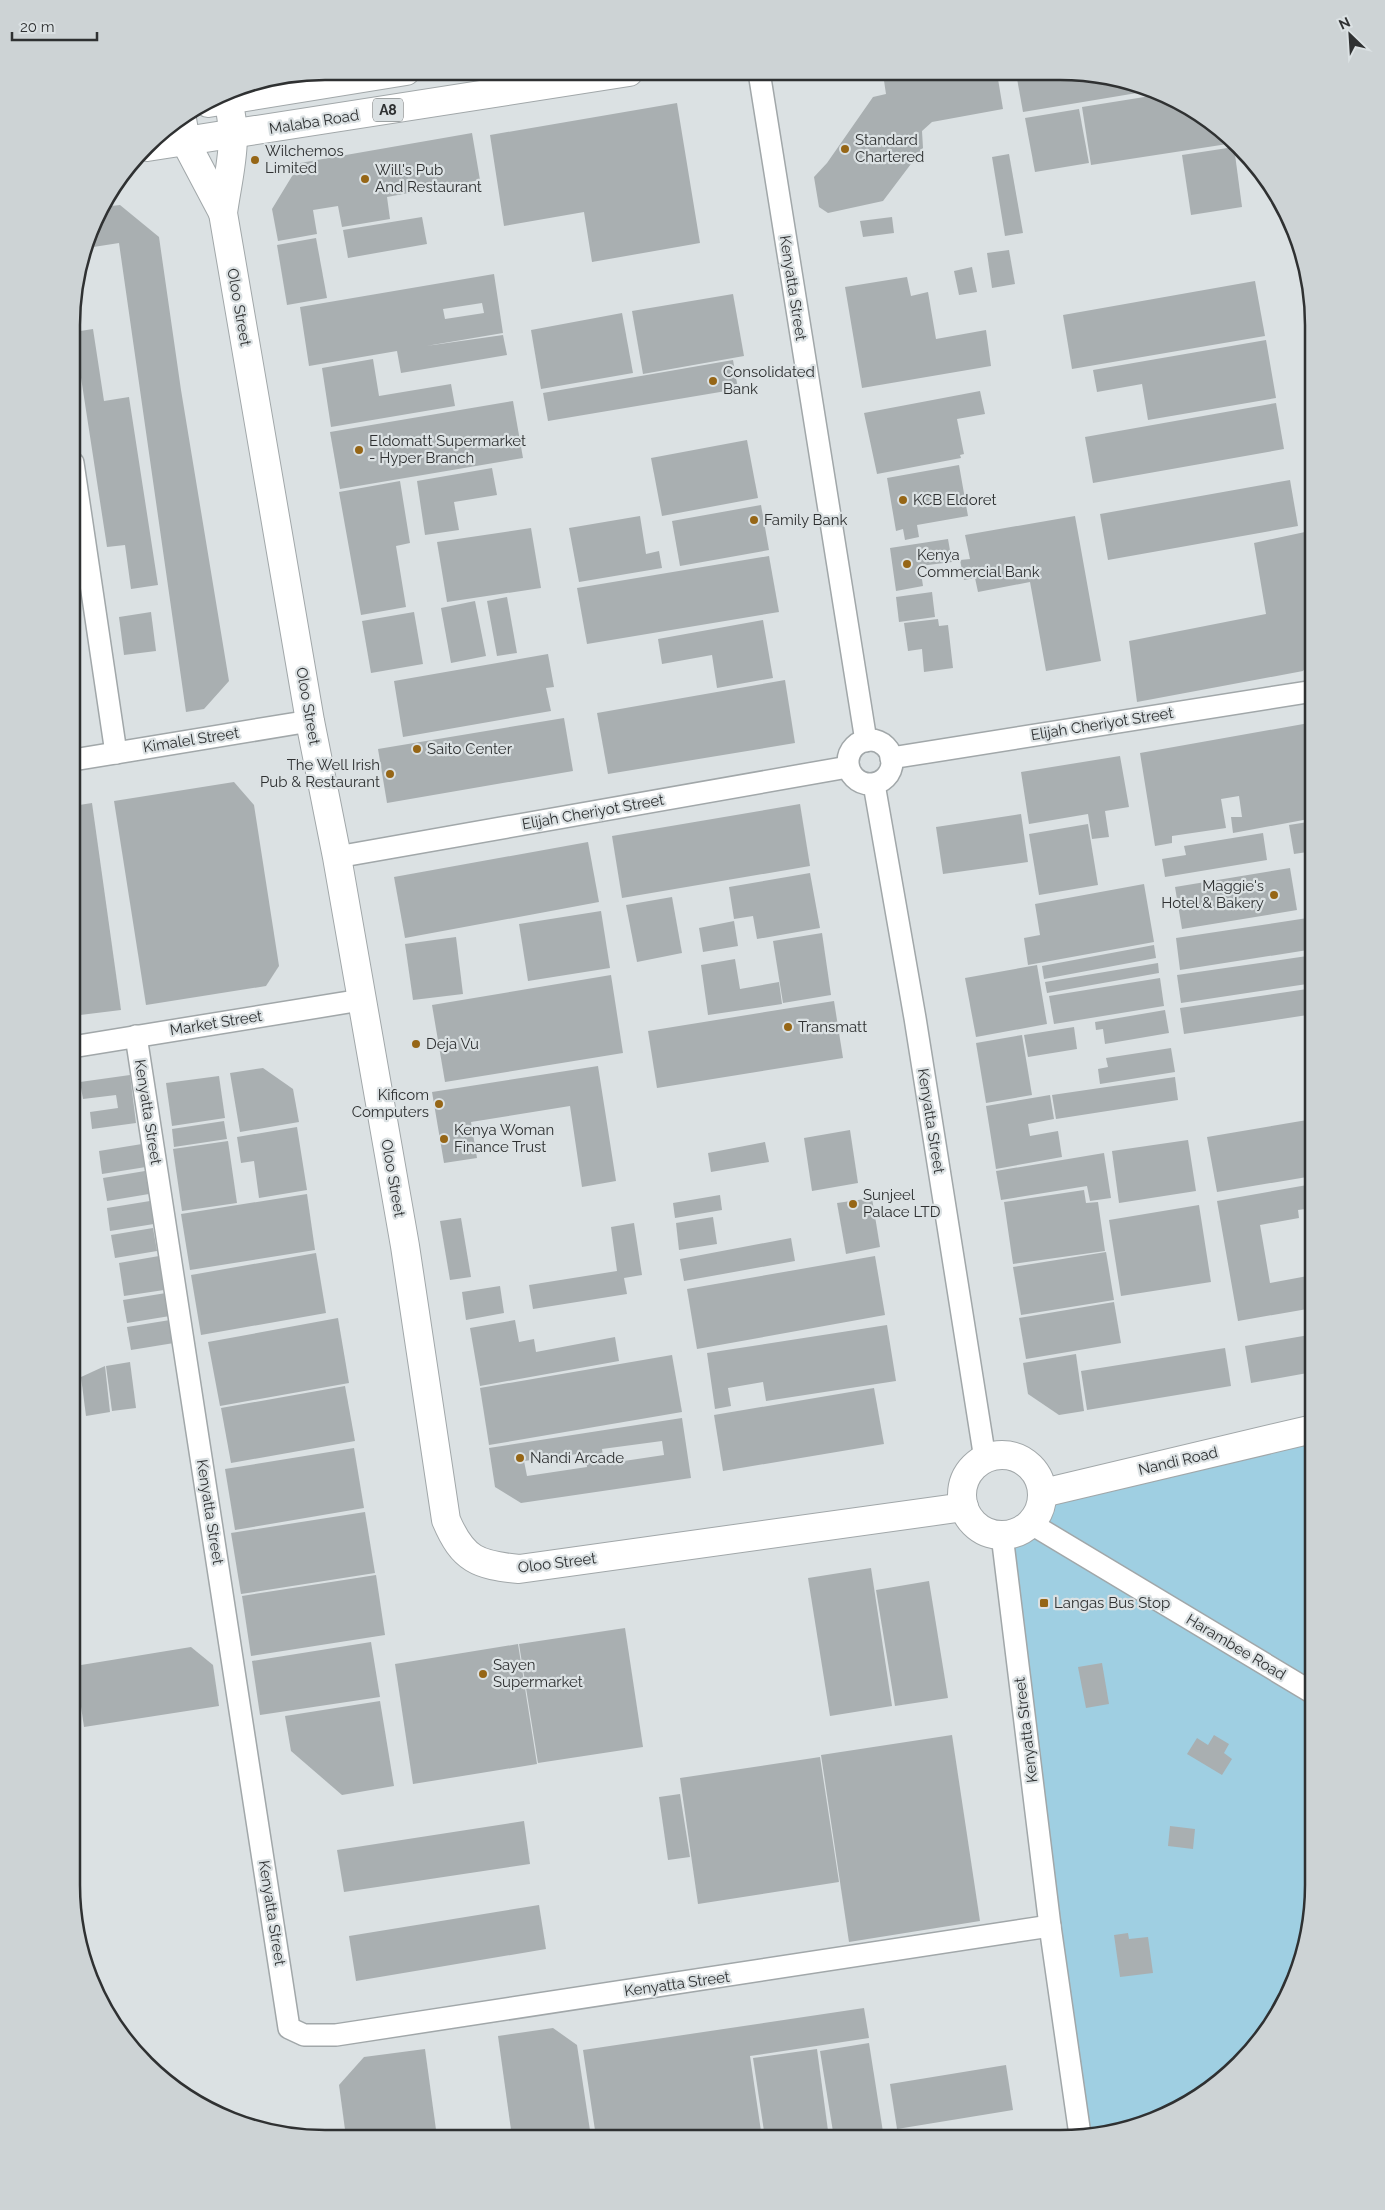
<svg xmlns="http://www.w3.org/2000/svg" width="1385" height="2210" font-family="Raleway,sans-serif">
<rect width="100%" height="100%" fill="#dbe1e3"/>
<path fill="#9fcfe2" d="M1313,1434V1902L1300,1967L1261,2039L1215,2086L1157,2120L1083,2134L1008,1540C1038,1529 1039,1523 1049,1495Z"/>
<g fill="#a9afb1" fill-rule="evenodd">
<polygon points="997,73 1003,109 932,122 922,131 923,148 883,201 828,213 819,207 814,177 827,163 873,97 886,94 883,74"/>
<polygon points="1016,73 1093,73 1155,90 1023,112"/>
<polygon points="1163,94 1215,124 1234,143 1091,165 1082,107"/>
<polygon points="677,103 700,243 592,262 584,212 504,226 490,135"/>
<polygon points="1079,109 1089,163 1035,172 1025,118"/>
<polygon points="472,133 480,180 387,197 390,219 342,227 338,206 313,210 317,234 278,241 272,209 300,163"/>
<polygon points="1234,147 1242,207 1191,215 1182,155"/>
<polygon points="1009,154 1023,233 1005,236 992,157"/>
<polygon points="120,205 159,237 181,390 229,681 204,709 186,712 119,243 87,248 98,213 102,207"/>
<polygon points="422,217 427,244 348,258 343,230"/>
<polygon points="892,217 894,233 863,237 860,221"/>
<polygon points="316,238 327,298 287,305 277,245"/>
<polygon points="1009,250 1015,284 992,288 987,253"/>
<polygon points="972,267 977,292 959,295 954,271"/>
<path d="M494,274L503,333L426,346L503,335L507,355L401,373L397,351L309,366L300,307ZM482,303L484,313L445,319L443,309Z"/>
<polygon points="907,277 911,296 928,292 936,339 986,330 991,366 862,388 845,287"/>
<polygon points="1255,281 1265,336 1072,369 1063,315"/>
<polygon points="733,294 744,356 643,374 632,311"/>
<polygon points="622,313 633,373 541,389 531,330"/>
<polygon points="93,329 104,401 129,397 158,585 131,589 125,545 107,547 74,332"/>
<polygon points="1266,340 1276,398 1148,420 1142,384 1097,392 1093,370"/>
<polygon points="373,359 379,396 451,384 455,406 331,427 322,368"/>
<polygon points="733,360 738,389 548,421 543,393"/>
<polygon points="980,391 985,414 957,419 964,454 960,455 961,458 877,474 864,413"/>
<polygon points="513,401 523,458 340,489 330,432"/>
<polygon points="1276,403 1284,449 1093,483 1085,437"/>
<polygon points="747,440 758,498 662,516 651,458"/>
<polygon points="959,465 968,516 917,525 919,537 905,540 903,529 896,531 887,478"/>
<polygon points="492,468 497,495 454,502 459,530 425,535 417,481"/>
<polygon points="1290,480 1298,526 1108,560 1100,514"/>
<polygon points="400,481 410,543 396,546 406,607 361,615 339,492"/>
<polygon points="761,505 769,550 680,566 672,521"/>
<polygon points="640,516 646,554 659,551 662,568 579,582 569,528"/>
<polygon points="1075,516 1101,661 1046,671 1030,582 978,592 975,578 964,580 960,560 970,559 965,535"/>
<polygon points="531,528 541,588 447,602 437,542"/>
<polygon points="1305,532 1314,590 1314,657 1303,671 1137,702 1129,641 1266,614 1254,543"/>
<polygon points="948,539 952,562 920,566 923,586 896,591 890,548"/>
<polygon points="769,556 779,612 587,644 577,588"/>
<polygon points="73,557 80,597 73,598"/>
<polygon points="932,592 935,617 899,622 896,597"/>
<polygon points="507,597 517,653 497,656 487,601"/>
<polygon points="475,601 486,656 451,663 441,608"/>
<polygon points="151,612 156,651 124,655 119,617"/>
<polygon points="414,612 423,664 371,673 362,621"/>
<polygon points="938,619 939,626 948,625 953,668 924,672 922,649 908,651 904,623"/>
<polygon points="763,620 773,678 717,688 712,655 662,664 658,639"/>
<polygon points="548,654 554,687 546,688 551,711 403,737 394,681"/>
<polygon points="785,680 795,743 608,774 597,713"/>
<polygon points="564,718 573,771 387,803 378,749"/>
<polygon points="1309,723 1314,727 1314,818 1233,833 1231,817 1242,817 1239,796 1221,799 1226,828 1172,836 1172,843 1155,846 1140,753"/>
<polygon points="1120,756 1129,807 1105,811 1109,837 1092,839 1088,814 1029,824 1021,772"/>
<polygon points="234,782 254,805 279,966 266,986 146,1005 114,801"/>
<polygon points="92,803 121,1010 72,1016 73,806"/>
<polygon points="800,804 810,866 622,898 612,836"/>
<polygon points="1021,814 1028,862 943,874 936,827"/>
<polygon points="1314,821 1314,851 1294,854 1289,825"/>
<polygon points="1088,824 1098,885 1039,895 1029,834"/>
<polygon points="1263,833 1267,860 1165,877 1162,859 1186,855 1184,846"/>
<polygon points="588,842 599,902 405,938 394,877"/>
<polygon points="1314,857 1314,890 1312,890 1307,858"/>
<polygon points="1290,868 1297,910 1182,929 1175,887"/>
<polygon points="810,873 820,928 757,939 753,916 734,919 729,887"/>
<polygon points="1144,884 1154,942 1028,965 1024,938 1040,935 1035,904"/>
<polygon points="672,897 682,953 637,962 626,905"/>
<polygon points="601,911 610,968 528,981 519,924"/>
<polygon points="1314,917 1314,949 1180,970 1176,938"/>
<polygon points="734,921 738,946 703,952 699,928"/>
<polygon points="822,933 831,995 783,1003 773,941"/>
<polygon points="456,937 463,994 413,1000 405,944"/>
<polygon points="1154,945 1156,958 1044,979 1042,966"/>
<polygon points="1314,955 1314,983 1181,1003 1177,975"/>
<polygon points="735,959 740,989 779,982 782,1004 708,1015 701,965"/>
<polygon points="1158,963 1159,973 1047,993 1045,982"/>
<polygon points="1037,965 1047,1024 976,1037 965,978"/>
<polygon points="611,975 623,1053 445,1082 432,1005"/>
<polygon points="1160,978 1164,1006 1054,1024 1049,996"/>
<polygon points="1314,988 1314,1014 1184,1034 1180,1008"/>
<polygon points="834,1001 843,1058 657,1088 648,1031"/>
<polygon points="1165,1010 1169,1033 1105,1044 1103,1029 1096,1030 1095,1022"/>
<polygon points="1314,1020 1313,1046 1311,1046 1306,1021"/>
<polygon points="1074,1027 1077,1049 1028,1057 1024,1035"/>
<polygon points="1022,1035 1032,1095 986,1103 976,1043"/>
<polygon points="1171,1048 1175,1072 1100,1084 1098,1069 1108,1067 1106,1058"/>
<polygon points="598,1066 616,1181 582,1187 570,1106 471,1122 477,1158 444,1163 432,1092"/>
<polygon points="263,1068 293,1089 299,1122 240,1132 230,1073"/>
<polygon points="130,1075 136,1123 92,1129 90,1112 118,1108 116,1095 83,1099 80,1082"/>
<polygon points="219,1076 225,1118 172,1126 166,1083"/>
<polygon points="1175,1077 1178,1100 1056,1119 1052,1095"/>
<polygon points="1050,1095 1054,1119 1028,1124 1030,1136 1058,1131 1062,1157 996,1169 986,1106"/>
<polygon points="1313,1119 1313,1176 1217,1192 1207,1137"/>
<polygon points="224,1121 227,1139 174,1147 172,1129"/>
<polygon points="297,1127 307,1190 259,1198 254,1161 241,1163 237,1137"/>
<polygon points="850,1130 858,1183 812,1191 804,1138"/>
<polygon points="1188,1140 1196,1191 1119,1203 1112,1151"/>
<polygon points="228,1141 237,1203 182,1211 173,1149"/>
<polygon points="765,1142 769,1162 711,1172 708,1153"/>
<polygon points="142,1144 146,1167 102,1174 99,1151"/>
<polygon points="1104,1153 1111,1198 1090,1201 1087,1186 1001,1200 996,1171"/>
<polygon points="145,1171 149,1194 107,1201 103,1178"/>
<polygon points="1313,1184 1313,1208 1298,1210 1299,1218 1260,1225 1270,1283 1313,1275 1313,1308 1238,1321 1217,1201"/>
<polygon points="1084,1190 1086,1203 1098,1202 1105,1251 1013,1264 1004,1202"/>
<polygon points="307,1194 315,1250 190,1270 181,1214"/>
<polygon points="720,1195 722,1210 675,1218 673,1203"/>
<polygon points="872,1198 880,1247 846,1254 837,1203"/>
<polygon points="150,1201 154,1224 110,1231 107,1208"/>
<polygon points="1199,1205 1211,1282 1121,1296 1109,1220"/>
<polygon points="713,1217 717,1244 679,1250 676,1223"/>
<polygon points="461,1218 471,1277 450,1280 440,1221"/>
<polygon points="634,1223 642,1275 624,1278 627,1294 533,1309 529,1285 617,1271 611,1227"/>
<polygon points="153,1228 157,1251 115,1258 111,1235"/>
<polygon points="791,1238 795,1261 684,1281 680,1259"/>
<polygon points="1106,1252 1114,1300 1021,1315 1013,1267"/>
<polygon points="316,1253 326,1313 201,1335 191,1275"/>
<polygon points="159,1256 164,1290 124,1296 119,1263"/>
<polygon points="875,1256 885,1315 697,1349 687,1289"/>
<polygon points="72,1269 75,1269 78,1290 72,1291"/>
<polygon points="500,1286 504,1313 466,1320 462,1292"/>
<polygon points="78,1293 73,1315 72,1315 72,1294"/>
<polygon points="166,1293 170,1316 127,1323 123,1300"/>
<polygon points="1114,1302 1121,1343 1026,1359 1019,1318"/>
<polygon points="1313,1313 1313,1372 1251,1383 1245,1346 1309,1335 1306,1314"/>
<polygon points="338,1318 349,1383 220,1406 208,1342"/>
<polygon points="170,1320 174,1343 131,1350 127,1327"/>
<polygon points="515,1320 519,1342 534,1339 536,1352 615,1337 619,1361 480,1386 470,1328"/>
<polygon points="887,1325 896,1381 766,1401 763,1382 728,1388 731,1406 715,1409 707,1353"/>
<polygon points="1225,1348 1231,1386 1087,1410 1081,1371"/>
<polygon points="1076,1354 1084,1411 1059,1415 1028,1394 1023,1363"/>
<polygon points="672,1355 682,1412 489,1445 480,1388"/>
<polygon points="130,1362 136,1408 112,1411 106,1366"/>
<polygon points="105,1366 110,1412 86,1416 81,1377"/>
<polygon points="345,1386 355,1441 231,1463 221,1408"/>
<polygon points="874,1388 884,1444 723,1471 714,1415"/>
<polygon points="72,1399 76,1419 72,1420"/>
<path d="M682,1418L691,1478L521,1503L495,1487L489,1448ZM662,1441L664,1455L604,1464L602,1449ZM585,1453L587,1467L527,1476L524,1461Z"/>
<polygon points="354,1448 364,1508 235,1530 225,1469"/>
<polygon points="365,1512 375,1573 241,1594 231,1533"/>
<polygon points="871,1568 892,1706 830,1716 808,1578"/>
<polygon points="376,1575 385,1635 251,1656 242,1596"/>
<polygon points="929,1581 948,1698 895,1706 876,1590"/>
<polygon points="625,1628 643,1747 538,1763 519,1644"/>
<polygon points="371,1642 380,1697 260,1715 252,1661"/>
<polygon points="518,1644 537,1764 413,1784 395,1664"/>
<polygon points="191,1647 213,1665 219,1706 84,1727 75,1666"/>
<polygon points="1102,1663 1109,1704 1086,1708 1078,1667"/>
<polygon points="380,1701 394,1786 342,1795 291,1751 285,1716"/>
<polygon points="952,1735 980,1921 849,1942 821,1755"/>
<polygon points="1214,1735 1229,1744 1224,1753 1232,1759 1222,1775 1187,1754 1197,1738 1208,1745"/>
<polygon points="820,1757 839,1882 698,1904 680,1778"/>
<polygon points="680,1794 690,1857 668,1860 659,1797"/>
<polygon points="524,1821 530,1864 344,1892 337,1850"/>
<polygon points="1170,1826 1195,1829 1193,1849 1168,1846"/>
<polygon points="71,1846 75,1860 71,1861"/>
<polygon points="539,1905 546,1949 356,1981 349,1936"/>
<polygon points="1128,1933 1129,1939 1148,1937 1153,1973 1120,1977 1114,1935"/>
<polygon points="864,2008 869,2038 750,2056 762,2138 596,2137 583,2050"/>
<polygon points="553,2028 577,2045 591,2137 512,2137 498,2036"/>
<polygon points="869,2043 883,2132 834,2138 820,2051"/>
<polygon points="425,2049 437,2137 346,2137 339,2085 364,2057"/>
<polygon points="817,2049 829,2138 765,2138 753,2058"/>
<polygon points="1006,2065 1013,2110 897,2129 890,2084"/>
</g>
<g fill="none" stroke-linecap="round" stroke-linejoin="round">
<g stroke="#a1a7a9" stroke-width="24">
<g id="street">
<polyline points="759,72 866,741"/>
<polyline points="73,463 116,753"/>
<circle cx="870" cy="762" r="22"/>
<polyline points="891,758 1314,691"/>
<polyline points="73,760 310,721"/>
<polyline points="874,784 915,1018 985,1459"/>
<polyline points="337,857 848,767"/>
<polyline points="136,1036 289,2028 304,2035 336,2035 1050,1926"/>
<polyline points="72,1047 361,1000"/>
<polyline points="1030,1523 1313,1693"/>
<polyline points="1002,1535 1050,1926 1080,2135"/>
</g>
</g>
<g stroke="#a1a7a9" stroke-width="30">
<g id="secondary">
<path d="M224,93C242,130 228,175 223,213L310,721L337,857L405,1246L446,1520C463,1560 478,1565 519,1569L964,1507"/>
<polyline points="182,119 186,143 223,213"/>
<circle cx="1002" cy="1495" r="40"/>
<polyline points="1043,1493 1313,1429"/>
</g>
</g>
<g stroke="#a1a7a9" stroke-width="30">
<g id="highway">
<polyline points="208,103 406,71"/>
<polyline points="147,147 629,72"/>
</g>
</g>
<use href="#street" stroke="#fff" stroke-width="21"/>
<use href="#secondary" stroke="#fff" stroke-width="28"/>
<use href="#highway" stroke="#fff" stroke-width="28"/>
</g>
<g fill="#966616" stroke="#dbe1e3" stroke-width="2">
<circle cx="845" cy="149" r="5"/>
<circle cx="255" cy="160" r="5"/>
<circle cx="365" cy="179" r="5"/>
<circle cx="713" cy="381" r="5"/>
<circle cx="359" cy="450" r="5"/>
<circle cx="903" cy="500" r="5"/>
<circle cx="754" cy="520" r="5"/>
<circle cx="907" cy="564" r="5"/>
<circle cx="417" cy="749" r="5"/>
<circle cx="390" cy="774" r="5"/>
<circle cx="1274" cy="895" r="5"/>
<circle cx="788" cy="1027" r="5"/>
<circle cx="416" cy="1044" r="5"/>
<circle cx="439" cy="1104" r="5"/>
<circle cx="444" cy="1139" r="5"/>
<circle cx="853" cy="1204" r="5"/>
<circle cx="520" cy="1458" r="5"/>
<rect x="1039" y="1598" width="10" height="10" rx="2.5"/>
<circle cx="483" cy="1674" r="5"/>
</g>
<g text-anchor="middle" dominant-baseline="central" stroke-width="4.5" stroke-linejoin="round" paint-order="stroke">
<rect fill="#dbe1e3" stroke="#636667" stroke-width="1" x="373" y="98.5" width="30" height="23" rx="4"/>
<g font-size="14" font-weight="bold" fill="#2f3132">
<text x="388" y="110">A8</text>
</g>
<g font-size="15" fill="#2f3132" stroke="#dbe1e3">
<text transform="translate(314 122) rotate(-9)">Malaba Road</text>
<text transform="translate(793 288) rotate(81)">Kenyatta Street</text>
<text transform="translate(239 307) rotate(80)">Oloo Street</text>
<text transform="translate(308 706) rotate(80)">Oloo Street</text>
<text transform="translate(1102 724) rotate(-9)">Elijah Cheriyot Street</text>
<text transform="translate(191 740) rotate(-9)">Kimalel Street</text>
<text transform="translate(593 812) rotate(-10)">Elijah Cheriyot Street</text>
<text transform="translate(216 1023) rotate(-9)">Market Street</text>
<text transform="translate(148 1112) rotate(81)">Kenyatta Street</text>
<text transform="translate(931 1121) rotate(81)">Kenyatta Street</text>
<text transform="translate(393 1178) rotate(80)">Oloo Street</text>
<text transform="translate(1178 1461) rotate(-13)">Nandi Road</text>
<text transform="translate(210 1512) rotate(81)">Kenyatta Street</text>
<text transform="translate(557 1563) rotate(-7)">Oloo Street</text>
<text transform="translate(1236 1647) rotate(31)">Harambee Road</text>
<text transform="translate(1026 1730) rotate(-97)">Kenyatta Street</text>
<text transform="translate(272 1913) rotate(81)">Kenyatta Street</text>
<text transform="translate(677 1984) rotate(-8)">Kenyatta Street</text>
</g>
<g font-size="15" fill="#2f3132" stroke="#dbe1e3" text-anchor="start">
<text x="855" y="140">Standard<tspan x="855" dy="17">Chartered</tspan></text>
<text x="265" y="151">Wilchemos<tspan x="265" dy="17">Limited</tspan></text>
<text x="375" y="170">Will's Pub<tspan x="375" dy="17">And Restaurant</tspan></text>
<text x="723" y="372">Consolidated<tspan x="723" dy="17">Bank</tspan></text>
<text x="369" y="441">Eldomatt Supermarket<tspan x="369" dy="17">- Hyper Branch</tspan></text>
<text x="913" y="500">KCB Eldoret</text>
<text x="764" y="520">Family Bank</text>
<text x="917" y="555">Kenya<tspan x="917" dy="17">Commercial Bank</tspan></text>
<text x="427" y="749">Saito Center</text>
<text x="380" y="765" text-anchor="end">The Well Irish<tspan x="380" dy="17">Pub &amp; Restaurant</tspan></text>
<text x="1264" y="886" text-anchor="end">Maggie's<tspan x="1264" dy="17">Hotel &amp; Bakery</tspan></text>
<text x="798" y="1027">Transmatt</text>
<text x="426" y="1044">Deja Vu</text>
<text x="429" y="1095" text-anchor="end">Kificom<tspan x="429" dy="17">Computers</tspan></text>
<text x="454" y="1130">Kenya Woman<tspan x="454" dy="17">Finance Trust</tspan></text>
<text x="863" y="1195">Sunjeel<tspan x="863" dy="17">Palace LTD</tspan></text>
<text x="530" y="1458">Nandi Arcade</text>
<text x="1054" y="1603">Langas Bus Stop</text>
<text x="493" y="1665">Sayen<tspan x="493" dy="17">Supermarket</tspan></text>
</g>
</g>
<path d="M0 0H1385V2210H0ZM325 80H1060A245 245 0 0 1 1305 325V1885A245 245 0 0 1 1060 2130H325A245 245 0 0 1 80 1885V325A245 245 0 0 1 325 80Z" fill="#cdd3d5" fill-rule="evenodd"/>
<path fill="none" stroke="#2f3132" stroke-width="2.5" d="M325 80H1060A245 245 0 0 1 1305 325V1885A245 245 0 0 1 1060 2130H325A245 245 0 0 1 80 1885V325A245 245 0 0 1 325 80Z"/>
<g transform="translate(1350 35) rotate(335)" stroke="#dbe1e3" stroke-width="4" paint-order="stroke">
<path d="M0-4L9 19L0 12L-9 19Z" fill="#2f3132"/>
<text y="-8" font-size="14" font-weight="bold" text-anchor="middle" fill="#2f3132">N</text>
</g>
<path d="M12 32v8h85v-8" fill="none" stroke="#2f3132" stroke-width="2.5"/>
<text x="20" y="32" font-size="15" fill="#2f3132" stroke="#dbe1e3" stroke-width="4" paint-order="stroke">20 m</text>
</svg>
